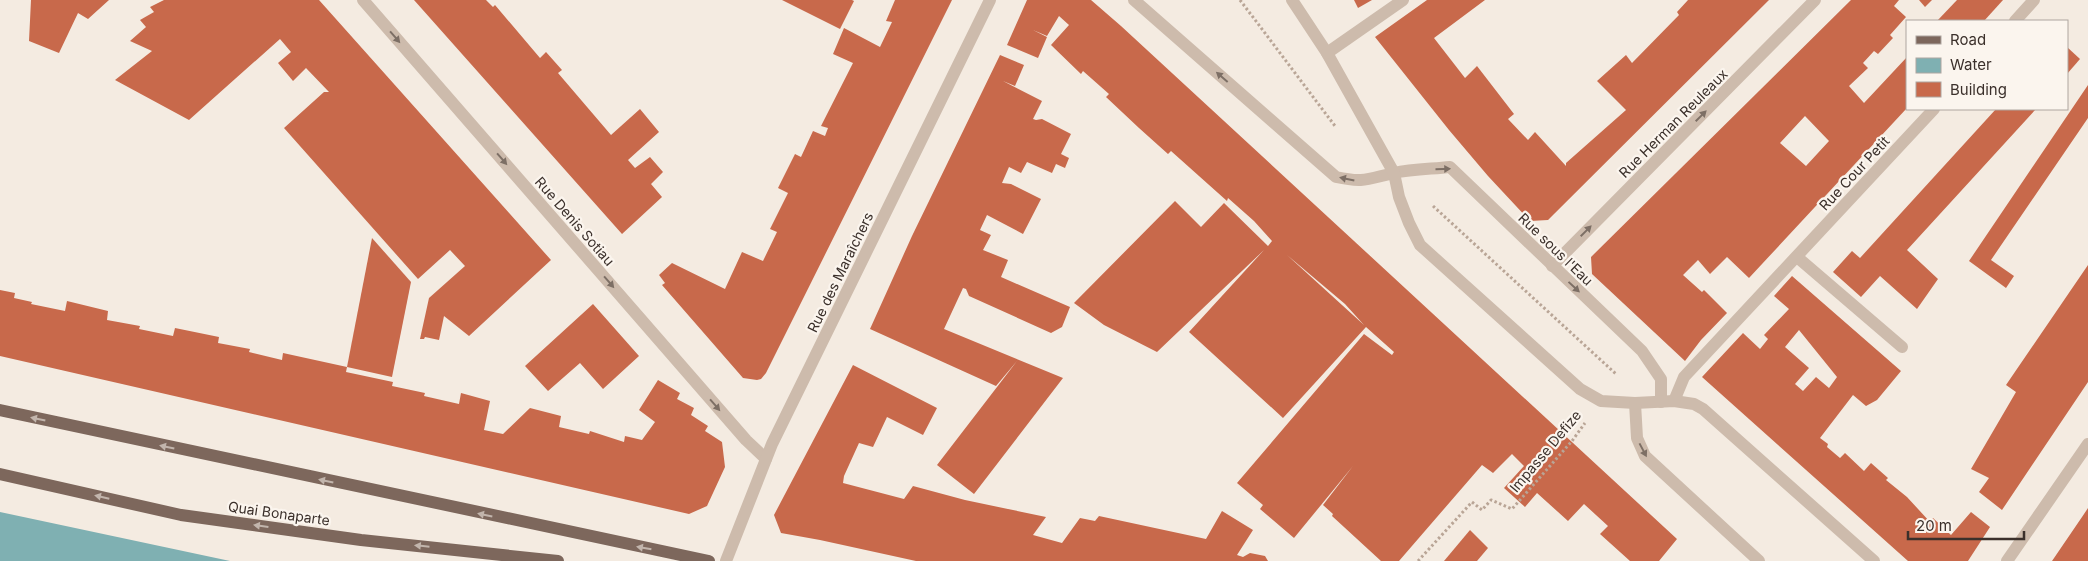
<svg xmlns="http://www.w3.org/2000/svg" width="2088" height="561" font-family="Inter,sans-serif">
<rect width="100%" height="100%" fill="#f4ebe1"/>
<polygon fill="#7fb0b2" points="0,512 230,561 0,561"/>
<g fill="#c8694b" fill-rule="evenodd">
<polygon points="31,0 109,0 88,19 78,13 59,53 29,41"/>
<polygon points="164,0 319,0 551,260 469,336 444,316 439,340 425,337 424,339 420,339 429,298 465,266 450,250 418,279 284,128 324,92 329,92 306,68 293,81 278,63 291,52 280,39 189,120 115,80 152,51 130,41 146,27 140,20 154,12 150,7"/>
<polygon points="414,0 486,0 493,7 495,5 540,58 546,52 562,70 558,73 611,135 640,109 659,132 628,160 635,168 650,157 663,172 651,184 662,197 622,234"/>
<polygon points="782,0 852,0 854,1 840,29"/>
<polygon points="895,0 952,0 766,373 761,379 757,380 743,378 662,285 665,283 659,275 672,263 725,289 742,252 763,261 777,232 770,229 788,193 778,188 795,154 801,157 813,131 825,136 828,128 821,126 853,63 833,54 844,28 880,47 892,22 886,21"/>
<path d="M1027,0H1091L1121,26L1677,539L1659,561H1630L1600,534L1608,526L1584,504L1568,521L1537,493L1525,507L1504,488L1524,466L1512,454L1493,473L1482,465L1399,561H1381L1332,516L1333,514L1323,505L1353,466L1294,538L1260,509L1263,505L1237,483L1364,334L1392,355L1394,352L1366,327L1283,418L1189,332L1264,250L1157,352L1104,325L1074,303L1175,201L1201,227L1224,203L1268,246L1272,241L1254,221L1228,198L1227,201L1171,151L1168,154L1139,128L1106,97L1109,94L1083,71L1081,74L1051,45L1069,25L1059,16L1047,36L1033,30L1047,37L1038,58L1007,45ZM1287,255L1345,304L1364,325Z"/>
<polygon points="1354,0 1372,0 1358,8"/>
<polygon points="1427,0 1485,0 1434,38 1465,78 1477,66 1514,114 1508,119 1528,140 1535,132 1566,166 1566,163 1626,110 1597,81 1626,55 1632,63 1679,15 1677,12 1688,0 1769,0 1548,220 1530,221 1488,176 1449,130 1375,37"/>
<path d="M1851,0H1899L1894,6L1906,17L1890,35L1893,38L1878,54L1874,51L1863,63L1868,68L1849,86L1864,103L1907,57V108L1749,278L1727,257L1710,274L1698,260L1683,275L1702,292L1704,290L1727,313L1701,340L1685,361L1592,274L1591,257ZM1805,116L1829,141L1806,166L1780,143Z"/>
<polygon points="1919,0 1932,0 1925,7"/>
<polygon points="1957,0 2003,0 1984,21 1937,21"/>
<polygon points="2067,47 2080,59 2067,74"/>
<polygon points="1000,55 1024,65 1015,86 1003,81 1042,101 1033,119 1036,120 1042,119 1071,134 1061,154 1069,158 1065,168 1056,164 1052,173 1027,162 1021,173 1009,167 1002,183 1011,184 1041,199 1023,234 987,215 980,230 991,235 983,250 1008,260 1001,277 1070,307 1062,327 1051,333 969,296 966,289 963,288 944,329 1063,378 974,494 937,465 1017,361 996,386 870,329 912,236"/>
<polygon points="2088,85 2088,118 1991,260 2014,276 2006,288 1969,261"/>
<polygon points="1996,109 2036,109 1907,250 1938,279 1917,309 1880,276 1861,297 1833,272 1852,251 1860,258"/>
<polygon points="372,238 411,282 392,377 347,367"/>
<polygon points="2088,265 2088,382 2002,510 1979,492 1989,478 1971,469 2016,392 2006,385"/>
<path d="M1792,276L1901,371L1877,400L1866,406L1853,395L1820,438L1828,444L1827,447L1840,458L1845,453L1864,471L1871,463L1888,478L1886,480L1907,497L1930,522L1933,518L1951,535L1971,512L1990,527L1968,561H1908L1702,377L1743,333L1760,349L1768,339L1764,335L1789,309L1774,296ZM1799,330L1837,377L1829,388L1816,377L1803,391L1795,384L1809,368L1785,347Z"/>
<polygon points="0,290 15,293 14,298 32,302 31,304 65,311 67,301 108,311 107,320 140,326 139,329 173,336 175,328 219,337 218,343 250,349 249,352 282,360 283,353 347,367 346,372 393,382 392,386 425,393 424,396 459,404 461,393 490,401 484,430 503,434 530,408 561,416 559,427 589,434 590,431 624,442 625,436 642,440 655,422 639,410 658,380 680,393 677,399 694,408 691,415 708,426 705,431 722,442 725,467 707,506 689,514 0,356"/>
<polygon points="593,304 639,356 603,389 580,363 548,391 525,366"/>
<polygon points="853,365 937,408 923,435 887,417 873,447 859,443 844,476 843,483 904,499 913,486 965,500 1046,517 1033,535 1062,543 1080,518 1095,521 1099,516 1206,539 1222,511 1253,530 1237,555 1243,557 1250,553 1265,556 1268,561 916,561 820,540 781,533 774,515"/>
<polygon points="2088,508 2088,561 2052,561 2082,517"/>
<polygon points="1470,530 1488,548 1477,561 1444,561"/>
</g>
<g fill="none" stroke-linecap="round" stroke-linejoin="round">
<g stroke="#b9a596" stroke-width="3" stroke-dasharray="2.5 2.5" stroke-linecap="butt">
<polyline points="1240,0 1335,126"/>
<polyline points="1433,206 1616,374"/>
<polyline points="1418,561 1472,502 1482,510 1491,500 1512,509 1572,441 1585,423"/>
</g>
<polyline stroke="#cdbbac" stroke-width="12" points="1797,257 1902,347"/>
<g stroke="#cdbbac" stroke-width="12">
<polyline points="363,0 746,440 766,459"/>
<path d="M1134,0L1336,177C1364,183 1367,179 1394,173C1412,169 1432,169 1450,167L1642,351L1661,379V402"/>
<polyline points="1292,0 1327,53 1394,173 1399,197 1409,223 1420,245 1580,389 1601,401 1635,403 1674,401 1694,404 1703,409 1874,561"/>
<polyline points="2015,21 2034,0"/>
<polyline points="1327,53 1403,0"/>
<polyline points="1552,266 1815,0"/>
<polyline points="1674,401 1684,377 1934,109"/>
<polyline points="1635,403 1637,438 1645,456 1759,561"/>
<polyline points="726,561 772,444 990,0"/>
<polyline points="2007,561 2088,444"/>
</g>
<g stroke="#7d675c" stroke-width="12">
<polyline points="0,410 709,561"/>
<polyline points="0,474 181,515 361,540 558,561"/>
</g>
</g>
<defs><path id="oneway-solid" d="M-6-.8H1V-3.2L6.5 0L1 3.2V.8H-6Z" transform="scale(1.25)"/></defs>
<g fill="#7d6f65">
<use href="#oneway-solid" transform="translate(395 37) rotate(49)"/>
<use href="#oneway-solid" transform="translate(1222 77) rotate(-139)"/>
<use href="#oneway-solid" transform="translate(1701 116) rotate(-45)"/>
<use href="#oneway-solid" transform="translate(502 159) rotate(49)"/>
<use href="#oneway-solid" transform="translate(1443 169) rotate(-1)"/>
<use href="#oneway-solid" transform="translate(1347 179) rotate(-168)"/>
<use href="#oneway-solid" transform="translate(1586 231) rotate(-45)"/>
<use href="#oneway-solid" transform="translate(609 282) rotate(49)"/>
<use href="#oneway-solid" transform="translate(1574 287) rotate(43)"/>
<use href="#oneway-solid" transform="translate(715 405) rotate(49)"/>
<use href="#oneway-solid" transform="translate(1643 450) rotate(62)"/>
</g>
<g fill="#c2b5ac">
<use href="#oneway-solid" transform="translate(38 419) rotate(-168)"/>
<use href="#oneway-solid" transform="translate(167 447) rotate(-168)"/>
<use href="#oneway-solid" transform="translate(326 481) rotate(-168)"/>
<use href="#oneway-solid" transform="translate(102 497) rotate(-167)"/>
<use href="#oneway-solid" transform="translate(485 515) rotate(-168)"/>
<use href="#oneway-solid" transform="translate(261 526) rotate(-172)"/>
<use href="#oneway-solid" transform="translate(422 546) rotate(-174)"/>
<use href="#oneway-solid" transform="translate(644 548) rotate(-170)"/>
</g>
<g text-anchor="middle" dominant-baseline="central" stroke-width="4.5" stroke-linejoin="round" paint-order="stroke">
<g font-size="14" fill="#3b302b" stroke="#fbf5ee">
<text transform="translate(1673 123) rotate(-45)">Rue Herman Reuleaux</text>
<text transform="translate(1854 173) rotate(-47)">Rue Cour Petit</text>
<text transform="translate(575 221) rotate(49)">Rue Denis Sotiau</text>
<text transform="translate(1556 249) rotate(44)">Rue sous l'Eau</text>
<text transform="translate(840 272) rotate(-64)">Rue des Maraîchers</text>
<text transform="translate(1545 451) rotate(-50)">Impasse Defize</text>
<text transform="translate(279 513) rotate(8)">Quai Bonaparte</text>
</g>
</g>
<rect x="1906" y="20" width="162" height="90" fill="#fbf5ee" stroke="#aea6a0"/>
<rect x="1916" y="36" width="25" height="8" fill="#7d675c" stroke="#aea6a0"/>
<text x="1950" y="45" font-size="15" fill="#3b302b">Road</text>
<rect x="1916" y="58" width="25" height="15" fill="#7fb0b2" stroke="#aea6a0"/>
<text x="1950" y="70" font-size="15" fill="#3b302b">Water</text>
<rect x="1916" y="82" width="25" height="15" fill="#c8694b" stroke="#aea6a0"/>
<text x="1950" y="95" font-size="15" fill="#3b302b">Building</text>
<path d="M1908 531v8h116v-8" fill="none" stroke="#3b302b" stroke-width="2.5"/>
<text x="1916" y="531" font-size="15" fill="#3b302b" stroke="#fbf5ee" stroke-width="4" paint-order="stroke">20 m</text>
</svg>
